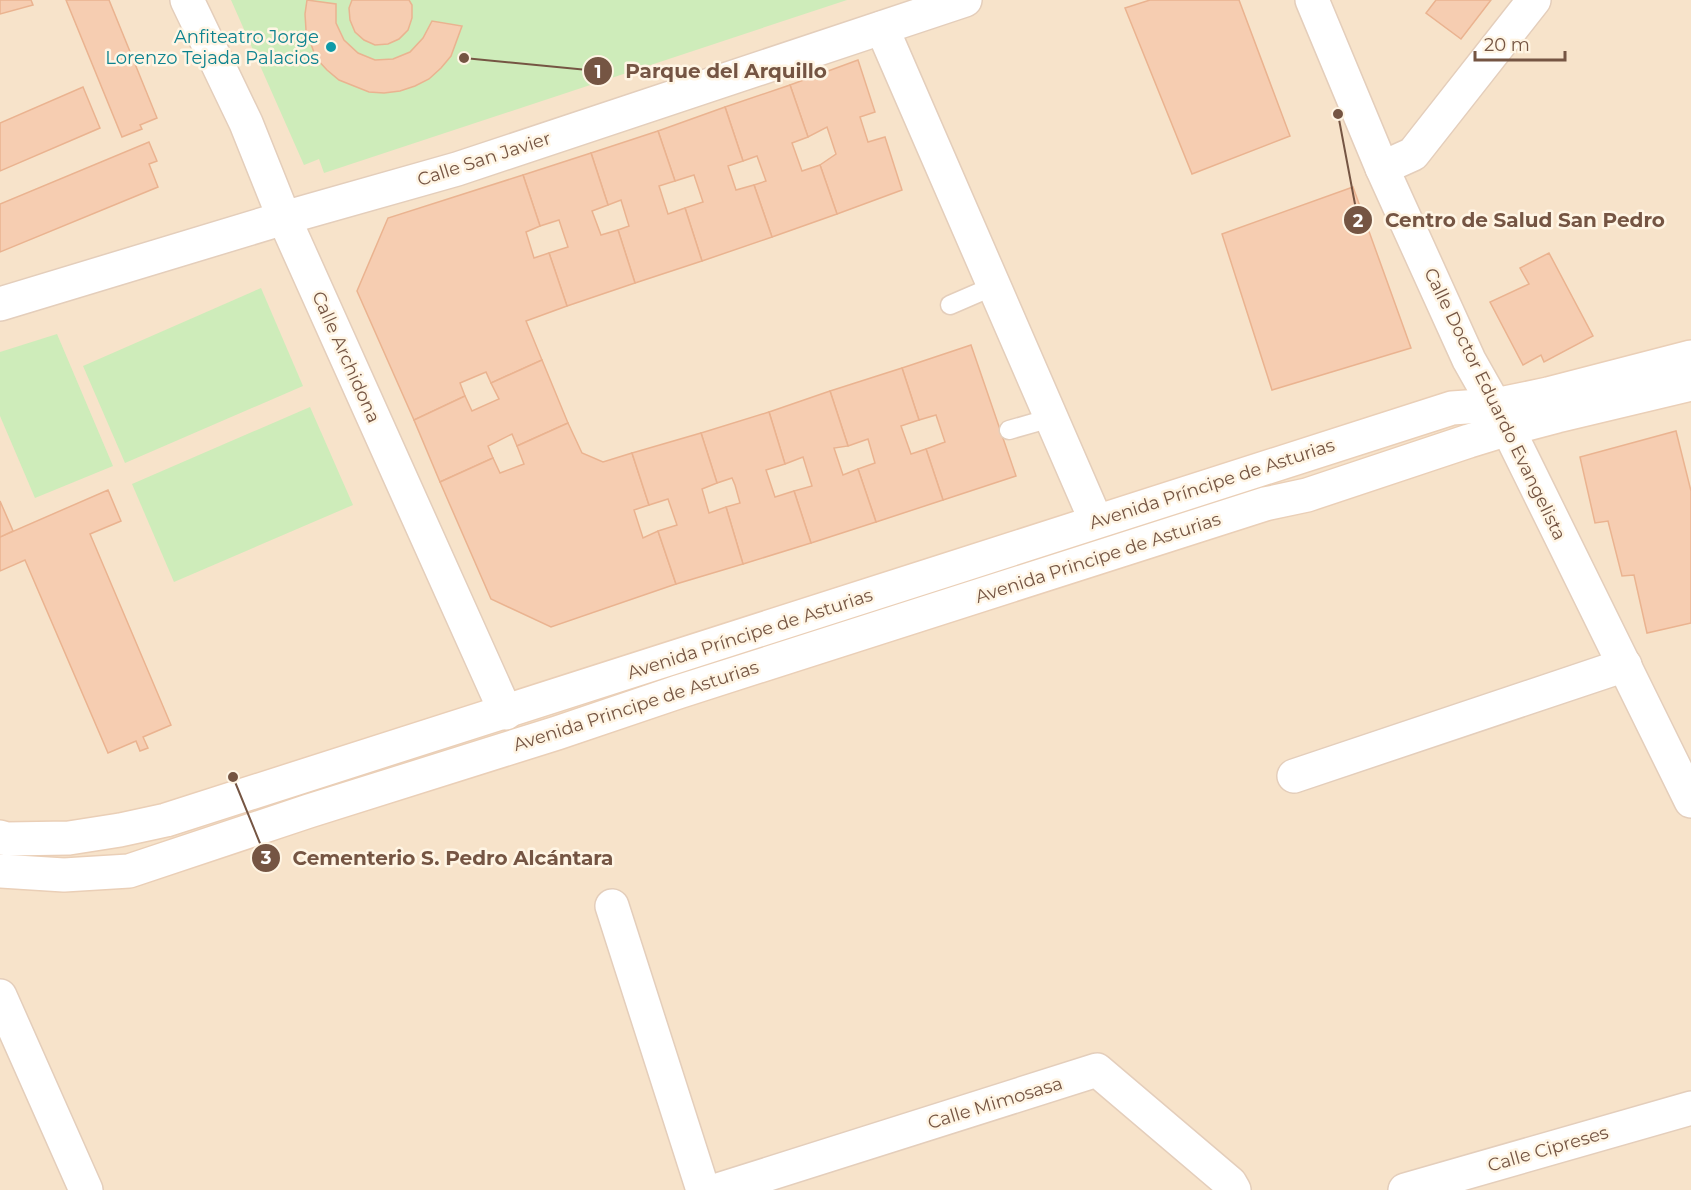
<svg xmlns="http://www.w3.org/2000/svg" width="1691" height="1190" font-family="Montserrat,sans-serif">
<rect width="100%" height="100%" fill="#fef1dc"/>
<rect fill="#f7e3ca" x="0" y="0" width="1691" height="1190"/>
<g fill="#ceecba">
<polygon points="231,0 847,0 324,173 319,159 304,165"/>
<polygon points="261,288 303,386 125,463 83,366"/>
<polygon points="57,334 113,466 35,498 0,416 0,352"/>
<polygon points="310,407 353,505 174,582 132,484"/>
</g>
<g fill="#f6cdb1" stroke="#eab390" stroke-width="1.5">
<polygon points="0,0 31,0 33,5 0,14"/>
<polygon points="66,0 109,0 157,118 140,125 142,129 122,137"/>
<polygon points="307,0 336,4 336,23 344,40 358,53 375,60 393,59 410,52 423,38 432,21 462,26 451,56 441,68 429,79 415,86 400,91 384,93 369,92 339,80 327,70 316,58 306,30 305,14"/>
<polygon points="352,0 409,0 412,5 412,18 408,30 399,39 388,44 375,45 364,40 355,32 350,20 349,8"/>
<polygon points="1150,0 1239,0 1290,136 1192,174 1125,8"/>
<polygon points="1436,0 1491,0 1461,39 1426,13"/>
<polygon points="858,60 875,112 860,117 868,142 885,137 902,190 837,214 820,165 836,154 827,127 808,137 790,85"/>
<polygon points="790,85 808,137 792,143 802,171 820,165 837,214 772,237 754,185 766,181 757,156 743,161 725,107"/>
<polygon points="83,87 100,128 0,171 0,123"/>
<polygon points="725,107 743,161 728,166 736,190 754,185 772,237 702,261 685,208 703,202 694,175 675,181 658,131"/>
<polygon points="658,131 675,181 659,186 668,214 685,208 702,261 635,283 618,230 629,226 621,200 608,205 591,153"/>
<polygon points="149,142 157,161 149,164 158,187 0,252 0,204"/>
<polygon points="591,153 608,205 592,211 601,235 618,230 635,283 567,306 549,253 568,247 559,220 540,226 523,175"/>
<polygon points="523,175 540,226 526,232 534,258 549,253 567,306 526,321 542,360 491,383 486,372 460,383 465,396 414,420 357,291 388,218"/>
<polygon points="1353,187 1411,348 1272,390 1222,234"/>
<polygon points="1549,253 1593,336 1544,362 1541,355 1523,365 1490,302 1529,284 1520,268"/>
<polygon points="971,345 1016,476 943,500 926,449 945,442 936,415 919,420 902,368"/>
<polygon points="542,360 568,423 517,446 512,434 488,446 493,458 440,482 414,420 465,396 472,411 499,399 491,383"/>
<polygon points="902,368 919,420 901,426 911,454 926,449 943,500 876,522 858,469 875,463 868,439 848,446 830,391"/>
<polygon points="830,391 848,446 834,448 843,475 858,469 876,522 811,543 794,491 812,486 803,457 785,464 769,412"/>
<polygon points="769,412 785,464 766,470 775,497 794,491 811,543 743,564 726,507 740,503 735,485 732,478 717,483 701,433"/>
<polygon points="568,423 582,453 603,462 632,453 649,505 634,510 643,538 658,531 676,584 551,627 491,599 440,482 493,458 500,473 524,464 517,446"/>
<polygon points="1676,431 1691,491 1691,623 1647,633 1634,575 1622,576 1608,521 1595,523 1580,457"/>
<polygon points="701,433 717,483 702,489 709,513 726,507 743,564 676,584 658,531 677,525 668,499 649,505 632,453"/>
<polygon points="108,490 121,521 90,534 171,725 143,737 148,748 140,751 136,741 108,753 25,560 0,571 0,537"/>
<polygon points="0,501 13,531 0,537"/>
</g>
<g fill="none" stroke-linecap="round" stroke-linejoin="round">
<g stroke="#e4cebb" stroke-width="21">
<g id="lane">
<polyline points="950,305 994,286"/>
<polyline points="1009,430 1051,418"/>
</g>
</g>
<g stroke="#e4cebb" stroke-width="36">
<g id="street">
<polyline points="187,0 246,123 284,218 506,713"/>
<polyline points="1312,0 1382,168 1469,360 1508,429 1691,801"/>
<polyline points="882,28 1096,521"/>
<polyline points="1382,168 1413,154 1534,0"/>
<polyline points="0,304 284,218 457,169 965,0"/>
<polyline points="1294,776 1625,665"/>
<polyline points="612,906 703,1190"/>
<polyline points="0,996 86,1190"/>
<polyline points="718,1190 1097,1070 1230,1183 1234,1190"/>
<polyline points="1405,1190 1691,1108"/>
</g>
</g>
<g stroke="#eacfb7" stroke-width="36">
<g id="secondary">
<path d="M0,837L7,839L69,838L120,830L166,820C595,685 1023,544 1452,408L1495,405L1548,394L1691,357"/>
<polyline points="0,871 64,875 129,871 309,811 557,733 678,692 1265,504 1307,495 1469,441 1508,429 1557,416 1691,384"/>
</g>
</g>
<use href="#lane" stroke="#fff" stroke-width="18"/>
<use href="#street" stroke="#fff" stroke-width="33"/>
<use href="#secondary" stroke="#fff" stroke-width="33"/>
</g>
<circle fill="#0f9aa8" stroke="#fff5e4" stroke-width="2" cx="331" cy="47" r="6"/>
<g text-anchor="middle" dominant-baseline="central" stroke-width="5" stroke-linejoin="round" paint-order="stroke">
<g font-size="18" fill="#0d838f" stroke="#fff5e4" text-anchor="end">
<text x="319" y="37">Anfiteatro Jorge<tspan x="319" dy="21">Lorenzo Tejada Palacios</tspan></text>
</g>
<g font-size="18" fill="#755543" stroke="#fff5e4">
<text transform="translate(484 159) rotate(-18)">Calle San Javier</text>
<text transform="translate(346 357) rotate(66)">Calle Archidona</text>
<text transform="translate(1495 404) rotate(64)">Calle Doctor Eduardo Evangelista</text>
<text transform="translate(1212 484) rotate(-18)">Avenida Príncipe de Asturias</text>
<text transform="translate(1098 558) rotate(-18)">Avenida Principe de Asturias</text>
<text transform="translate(750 634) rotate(-18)">Avenida Príncipe de Asturias</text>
<text transform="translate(636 706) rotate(-18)">Avenida Principe de Asturias</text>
<text transform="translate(995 1103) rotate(-17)">Calle Mimosasa</text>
<text transform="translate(1548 1149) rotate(-16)">Calle Cipreses</text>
</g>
</g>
<path fill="none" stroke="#755543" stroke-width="2" d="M464 58L598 71M1338 114L1358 220M233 777L266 858"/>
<g fill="#755543" stroke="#fff5e4" stroke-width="2">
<circle cx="464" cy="58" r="6"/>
<circle cx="1338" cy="114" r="6"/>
<circle cx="233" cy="777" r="6"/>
<circle cx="598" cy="71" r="15"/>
<circle cx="1358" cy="220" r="15"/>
<circle cx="266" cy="858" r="15"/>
</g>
<g font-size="18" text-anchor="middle" font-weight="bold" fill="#fff">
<text x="598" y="78">1</text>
<text x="1358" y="227">2</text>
<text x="266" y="864">3</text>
</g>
<g font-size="20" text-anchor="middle" font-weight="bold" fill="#755543" stroke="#fff5e4" stroke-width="5" stroke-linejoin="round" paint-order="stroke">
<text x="726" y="78">Parque del Arquillo</text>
<text x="1525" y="227">Centro de Salud San Pedro</text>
<text x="453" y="865">Cementerio S. Pedro Alcántara</text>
</g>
<path d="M1475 51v9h90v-9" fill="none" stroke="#755543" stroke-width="3"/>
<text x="1484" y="51" font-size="18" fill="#755543" stroke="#fff5e4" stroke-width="4.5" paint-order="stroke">20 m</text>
</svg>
